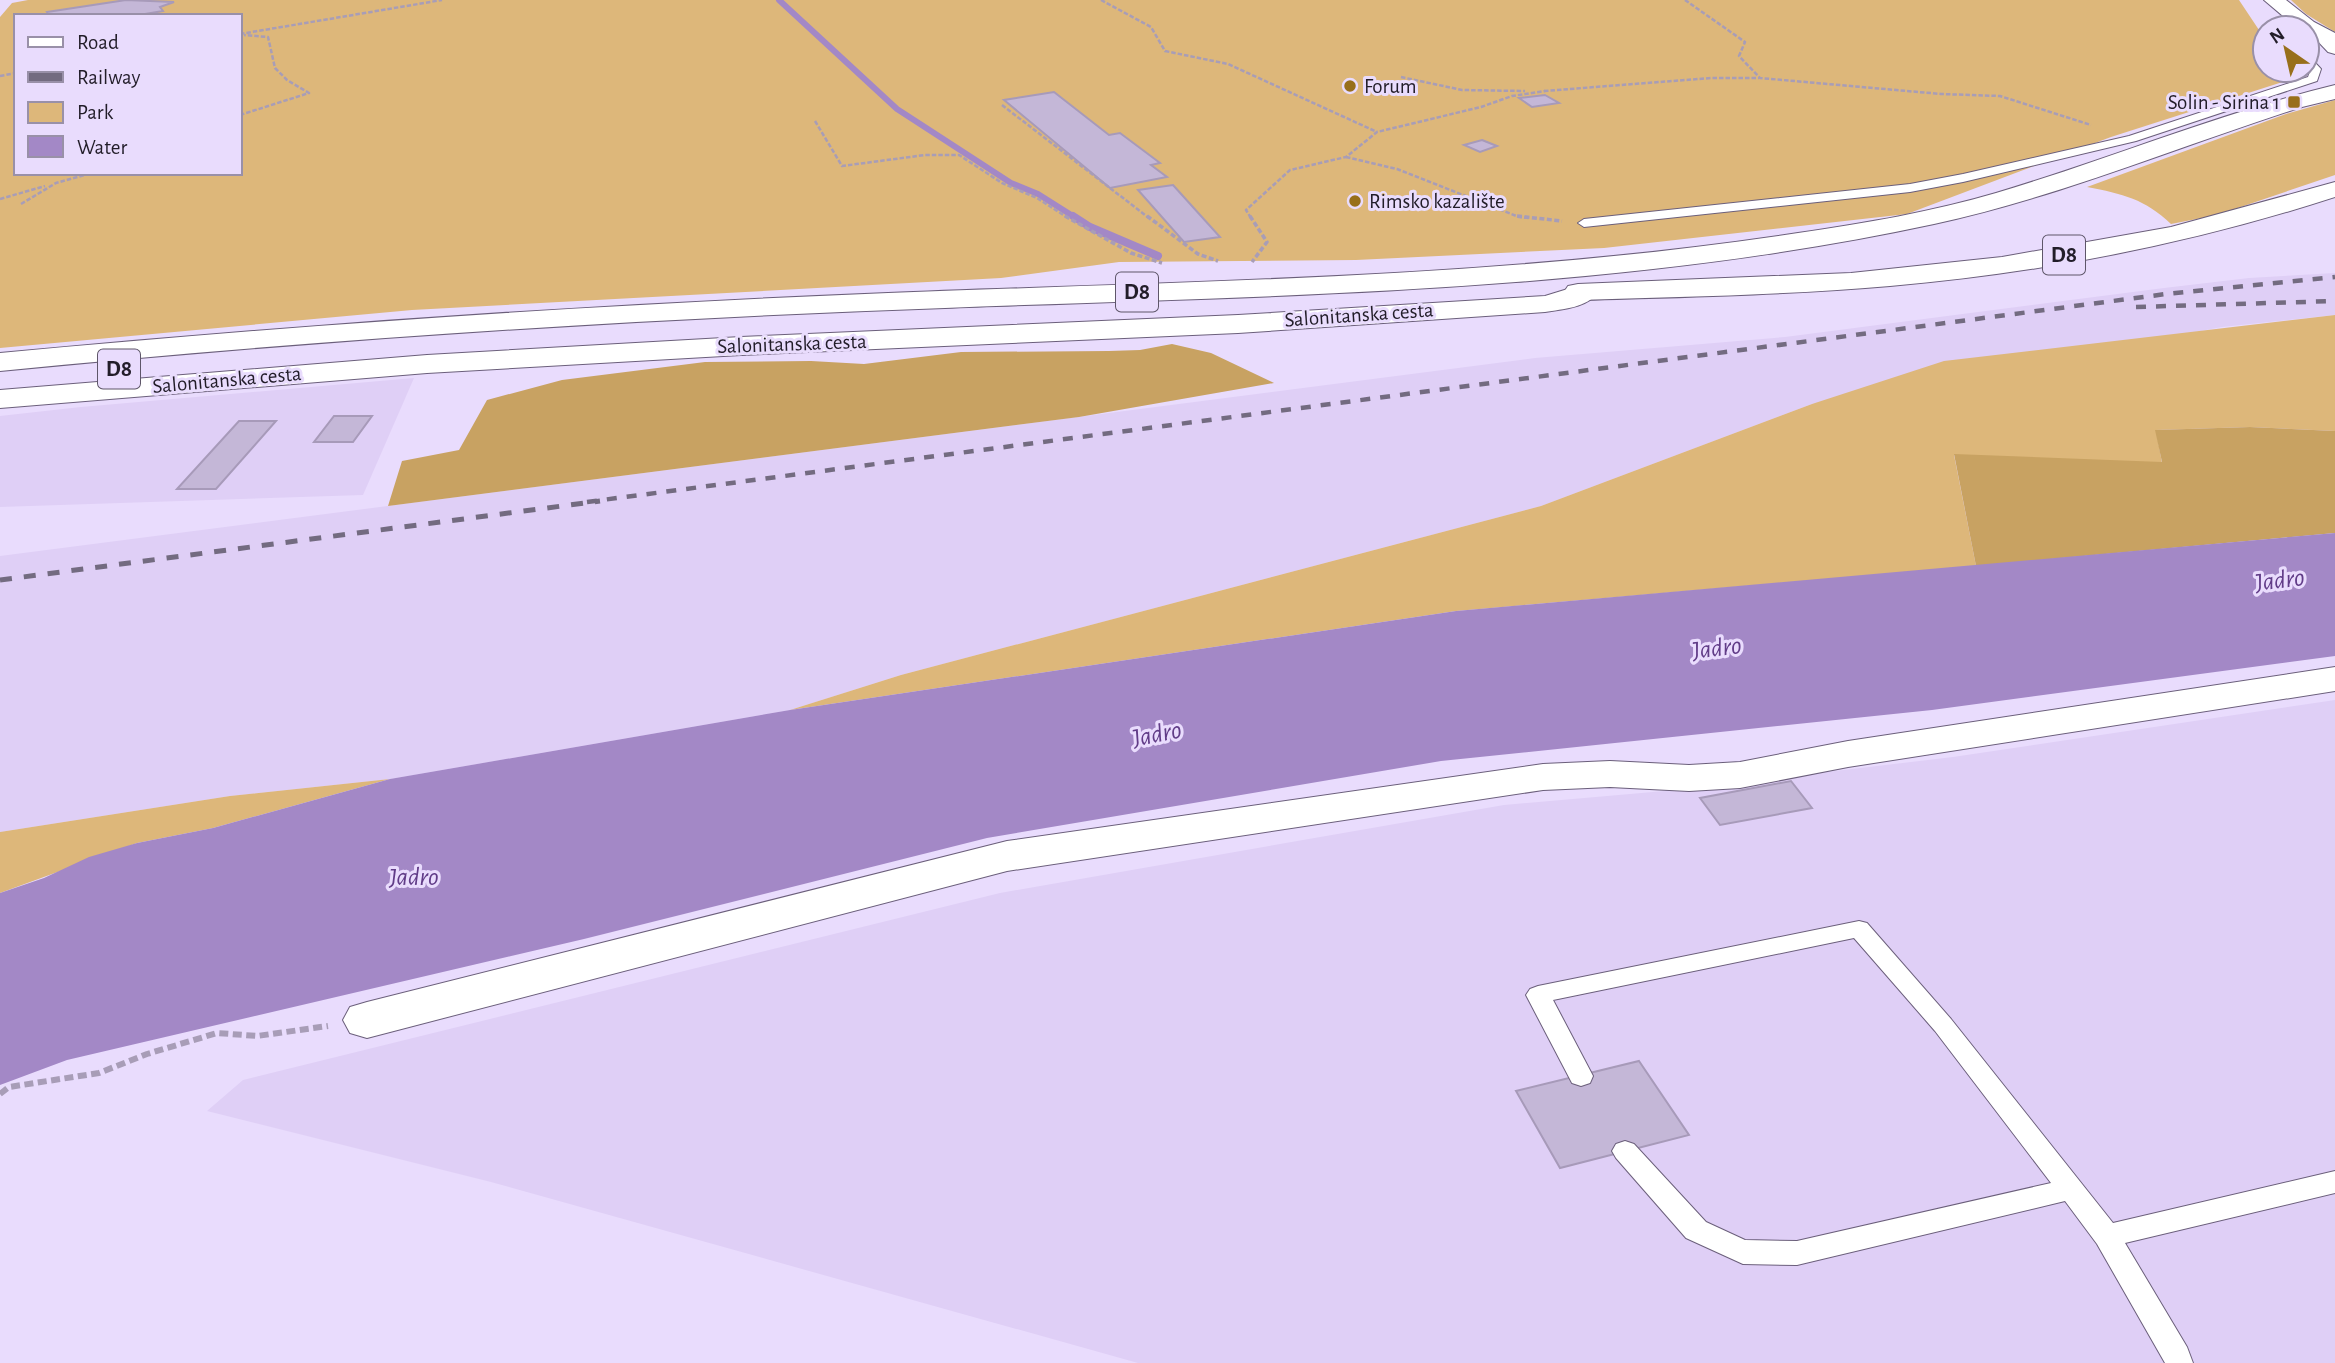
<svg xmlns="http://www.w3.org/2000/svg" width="2335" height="1363" font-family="'Alegreya Sans',sans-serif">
<rect width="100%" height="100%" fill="#e9dcfd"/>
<g fill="#dfcff6">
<polygon points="2335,273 2335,315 2222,327 1812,404 1541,506 901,675 790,710 390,779 230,796 0,832 0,556 1535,358 1785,337 2164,288 2249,278"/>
<polygon points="414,378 363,495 0,507 0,416 81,407"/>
<polygon points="2335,700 2335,1363 1138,1363 491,1182 207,1111 243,1080 1000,893 1504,805 1676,790 1953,757"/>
</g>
<g fill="#ddb77a" fill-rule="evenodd">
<path d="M28,0H2239L2265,39V70H2285L2292,79L2111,137L1907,214L1604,248L1356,260L1119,262L1001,278L412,310L0,348V17L12,3ZM16,16H240V173H16Z"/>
<polygon points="2291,0 2335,0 2335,32 2306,14"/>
<path d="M2335,100V175L2217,215L2171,224C2145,199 2123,194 2087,187L2286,114Z"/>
<polygon points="2335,315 2335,431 2250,427 2156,430 2162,463 1954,455 1976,566 1456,611 790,710 901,675 1541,506 1812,404 1944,361"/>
<polygon points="390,779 213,828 137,843 0,893 0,832 230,796"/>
</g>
<g fill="#c8a262">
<polygon points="1172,344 1211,353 1274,383 1079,417 388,506 402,461 459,450 487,400 562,380 705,362 811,361 864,364 961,352 1109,351 1140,350"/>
<polygon points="2250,427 2335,431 2335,533 1976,566 1954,454 2162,462 2155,430"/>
</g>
<polygon fill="#a388c6" points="2335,533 2335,656 1932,710 1441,761 987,838 584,939 67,1060 0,1085 0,893 44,878 89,857 137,843 213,828 390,779 790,710 1456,611"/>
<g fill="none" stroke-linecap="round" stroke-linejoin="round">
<polyline stroke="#a388c6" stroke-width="6" points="779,0 897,109 1011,183 1038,194 1076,218"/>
<polyline stroke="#a388c6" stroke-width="8" points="1073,216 1090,227 1158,256"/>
</g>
<g fill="#c4b7d7" stroke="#a79ab9" stroke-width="2">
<polygon points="126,0 174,2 160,7 163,11 133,16 50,16 47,12"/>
<polygon points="1054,92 1109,135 1120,133 1160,163 1151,165 1167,177 1110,188 1004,100"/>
<polygon points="1545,95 1559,103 1532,107 1519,98"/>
<polygon points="1482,140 1497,146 1480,152 1464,145"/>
<polygon points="1173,185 1220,237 1184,242 1138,190"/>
<polygon points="334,416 372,416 353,442 314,442"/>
<polygon points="239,421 276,421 216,489 177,489"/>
<polygon points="1791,781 1812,808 1720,825 1700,798"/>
<polygon points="1639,1061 1689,1135 1560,1168 1516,1091"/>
</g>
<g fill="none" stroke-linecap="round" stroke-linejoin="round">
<g stroke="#6b5f7b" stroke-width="2">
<g id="service">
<polygon points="2307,54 2321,69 2317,81 2136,141 1963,182 1910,192 1584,227 1578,223 1584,219 1910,184 1963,174 2129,136 2308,77 2311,69 2307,64"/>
<polygon points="1859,921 1867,923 1951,1019 2113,1223 2335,1171 2335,1193 2125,1243 2187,1347 2193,1363 2165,1363 2097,1244 2065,1201 1797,1265 1743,1264 1686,1238 1616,1158 1612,1151 1616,1144 1625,1141 1634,1144 1706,1222 1745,1240 1797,1241 2051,1183 1935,1031 1854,938 1553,1000 1593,1076 1590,1083 1581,1086 1572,1083 1526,995 1530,989 1538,986"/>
</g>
</g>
<g stroke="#6b5f7b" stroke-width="2">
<polygon id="minor" points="2335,667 2335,691 1848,767 1740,788 1689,791 1610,787 1543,790 1007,871 367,1038 350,1033 343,1020 350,1007 367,1002 1007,841 1543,764 1610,761 1689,765 1740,762 1848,741"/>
</g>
<g stroke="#6b5f7b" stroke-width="2">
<g id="secondary">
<polygon points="2264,0 2286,0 2314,22 2335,33 2335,47 2307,34 2307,28 2297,28"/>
<path d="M1584,284L1594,286L1598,292C1587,308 1563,309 1545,312L1238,333L741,355L427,373L0,408V390L427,355L741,337L1238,315L1545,296Z"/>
</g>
</g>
<g stroke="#6b5f7b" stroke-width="2">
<g id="trunk">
<polygon points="2321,28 2328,30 2335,36 2335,54 2328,52 2311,34 2314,30"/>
<path d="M2335,85V99L2302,107C2180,146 2059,197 1934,224C1610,294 1274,295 945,308C629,319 314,340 0,371V353C295,325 591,305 888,293C1191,281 1497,279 1798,233C1865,223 1932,212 1996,193C2110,159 2220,113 2335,85Z"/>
<path d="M2335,182V197C2190,244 2041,273 1890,286C1786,295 1682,297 1578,300L1568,298L1564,292L1568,286L1578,284L1851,273L2002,257L2171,227Z"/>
</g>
</g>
<g stroke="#a89db7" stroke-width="2.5" stroke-dasharray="4.5 2" stroke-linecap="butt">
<polyline points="1101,0 1151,27 1165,51 1228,64 1377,132"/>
<polyline points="1685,0 1745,42 1739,56 1760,78 1941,94 2000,96 2091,125"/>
<polyline points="240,34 442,0"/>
<polyline points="0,76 16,73"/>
<polyline points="1401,77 1462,90 1525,91"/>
<polyline points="1544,91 1711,78 1759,78"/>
<polyline points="1002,105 1149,218"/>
<polyline points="240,115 309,93 287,80 275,68 268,37 244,35"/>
<polyline points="815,121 842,166 925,155 959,155 1002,183 1037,198 1068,218"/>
<polyline points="1346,157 1397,169 1519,217 1529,218"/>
<polyline points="0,199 45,186"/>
<polyline points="21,204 56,183 92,173"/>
<polyline points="1251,218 1246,210 1290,170 1346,157 1377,132 1481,107 1512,96 1545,91"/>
</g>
<g stroke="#a89db7" stroke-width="3.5" stroke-dasharray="5 2.5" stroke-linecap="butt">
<polyline points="1065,216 1131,253 1162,263"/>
<polyline points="1147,216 1198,254 1218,261"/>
<polyline points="1250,216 1267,242 1252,262"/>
<polyline points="1517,216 1562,221"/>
</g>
<polyline stroke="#a89db7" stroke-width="6" stroke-dasharray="9 4.5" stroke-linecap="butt" points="0,1094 9,1087 99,1073 147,1054 217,1033 257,1036 328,1026"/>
<use href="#service" fill="#fff" fill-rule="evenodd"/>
<use href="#minor" fill="#fff" fill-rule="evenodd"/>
<use href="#secondary" fill="#fff" fill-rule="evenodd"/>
<use href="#trunk" fill="#fff" fill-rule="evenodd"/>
<g stroke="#736b80" stroke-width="4.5" stroke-dasharray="10 10" stroke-linecap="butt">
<polyline points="2136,307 2335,301"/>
<polyline points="587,502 2166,294 2335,277"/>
</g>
<polyline stroke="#736b80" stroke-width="5" stroke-dasharray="12 12" stroke-linecap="butt" points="0,580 600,501"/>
</g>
<g fill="#986f1b" stroke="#e9dcfd" stroke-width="2.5">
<circle cx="1350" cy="86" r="7"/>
<rect x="2287" y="95" width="14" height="14" rx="3.5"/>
<circle cx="1355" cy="201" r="7"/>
</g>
<g text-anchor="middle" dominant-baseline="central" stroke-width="6" stroke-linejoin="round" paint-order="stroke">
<g font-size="21" fill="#221d29" stroke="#e9dcfd" text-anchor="start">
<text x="1364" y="86">Forum</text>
<text x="2280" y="102" text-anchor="end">Solin - Sirina 1</text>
<text x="1369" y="201">Rimsko kazalište</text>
</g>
<g font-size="21" fill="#221d29" stroke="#e9dcfd">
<text transform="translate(1359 315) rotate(-4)">Salonitanska cesta</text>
<text transform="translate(792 344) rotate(-2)">Salonitanska cesta</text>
<text transform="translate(227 380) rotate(-5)">Salonitanska cesta</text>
</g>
<g fill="#e9dcfd" stroke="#5e5669" stroke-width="2">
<rect x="2043" y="235.5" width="42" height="39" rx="5"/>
<rect x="1116" y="272.5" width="42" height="39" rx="5"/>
<rect x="98" y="349.5" width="42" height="39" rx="5"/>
</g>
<g font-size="23" font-weight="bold" fill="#221d29">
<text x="2064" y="255">D8</text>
<text x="1137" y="292">D8</text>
<text x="119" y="369">D8</text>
</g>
<g font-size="26" font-style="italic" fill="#613c88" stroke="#e9dcfd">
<text transform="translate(2280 580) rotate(-7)">Jadro</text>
<text transform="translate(1717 648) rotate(-7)">Jadro</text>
<text transform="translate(1157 734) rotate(-11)">Jadro</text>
<text x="414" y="877">Jadro</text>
</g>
</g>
<rect x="14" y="14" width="228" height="161" fill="#e9dcfd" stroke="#9990a8" stroke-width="2"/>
<rect x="28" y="37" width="35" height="10" fill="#ffffff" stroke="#9990a8" stroke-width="2"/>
<text x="77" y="49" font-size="21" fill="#221d29">Road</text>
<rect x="28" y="72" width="35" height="10" fill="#736b80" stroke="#9990a8" stroke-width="2"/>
<text x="77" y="84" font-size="21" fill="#221d29">Railway</text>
<rect x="28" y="102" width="35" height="21" fill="#ddb77a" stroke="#9990a8" stroke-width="2"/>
<text x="77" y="119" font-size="21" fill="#221d29">Park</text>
<rect x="28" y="136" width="35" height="21" fill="#a388c6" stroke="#9990a8" stroke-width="2"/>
<text x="77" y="154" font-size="21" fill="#221d29">Water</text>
<g transform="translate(2286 49) rotate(326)"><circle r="33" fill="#e9dcfd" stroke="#9990a8" stroke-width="2"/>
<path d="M0-5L12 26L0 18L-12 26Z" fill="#986f1b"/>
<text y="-10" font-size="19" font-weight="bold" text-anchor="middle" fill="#221d29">N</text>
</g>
</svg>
